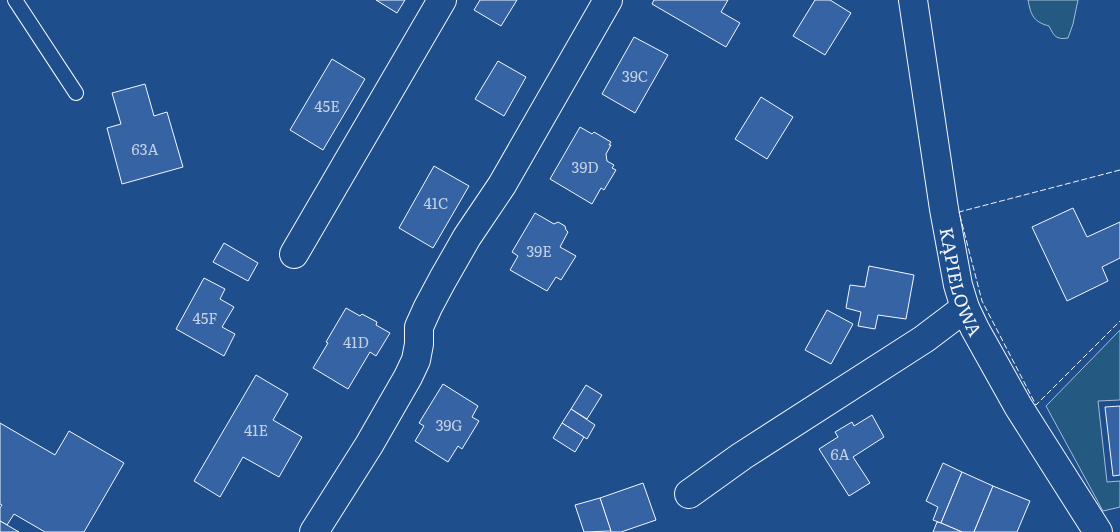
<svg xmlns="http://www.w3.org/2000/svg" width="1120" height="532" font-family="Literata,serif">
<rect width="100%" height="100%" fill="#1f4e8c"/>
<g fill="#245a82" stroke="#a8bbd7">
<path d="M1028,0H1078L1073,24L1068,38C1056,40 1054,36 1049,26C1034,22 1031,16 1028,0Z"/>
<polygon points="1120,330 1120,400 1098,401 1107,482 1120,481 1120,507 1103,511 1046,406"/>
</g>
<g fill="#3563a3" stroke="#f2f6ff">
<polygon points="376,0 405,0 397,13"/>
<polygon points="480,0 517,0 501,26 474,10"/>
<polygon points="654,0 728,0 721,12 740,23 726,47 652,4"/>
<polygon points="815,0 830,0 851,13 825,55 793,36"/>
<polygon points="634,37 668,55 635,113 602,94"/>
<polygon points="332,59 365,79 323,150 290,130"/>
<polygon points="498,61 526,77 504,116 475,99"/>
<polygon points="145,84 154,116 167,112 183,167 122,184 107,128 121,124 112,93"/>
<polygon points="761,97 793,117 767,159 735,139"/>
<polygon points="580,127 592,134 594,132 611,142 609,145 611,145 606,154 607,161 614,165 612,168 616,170 604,190 601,188 592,204 550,179"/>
<polygon points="434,166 469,186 433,248 399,228"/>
<polygon points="1073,208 1087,237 1120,222 1120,258 1102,267 1108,281 1067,301 1032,227"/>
<polygon points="535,213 554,224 558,222 565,226 566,230 568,232 560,247 576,256 561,280 556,277 547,291 510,270 518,256 512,252"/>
<polygon points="224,243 258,263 248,281 213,262"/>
<polygon points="869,266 914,275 906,319 878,315 875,329 858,326 861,312 846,308 850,285 865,287"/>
<polygon points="204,278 225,289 220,299 234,307 222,327 235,334 224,356 176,329"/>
<polygon points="346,308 360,316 362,314 377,322 376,325 390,333 376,356 370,352 348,389 313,368 328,343 326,342"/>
<polygon points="827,310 853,324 831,364 805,350"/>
<polygon points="256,375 288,394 273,420 302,437 279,477 243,457 220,497 194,481"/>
<polygon points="443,384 478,406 472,417 479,421 462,449 458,446 448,462 415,441 424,426 419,423"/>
<polygon points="586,385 602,395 587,419 571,409"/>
<polygon points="1120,406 1120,475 1113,476 1105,407"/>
<polygon points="571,409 595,425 587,439 562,423"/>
<polygon points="872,415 884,437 853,457 870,483 849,496 819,449 838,437 835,432 852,422 854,426"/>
<polygon points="0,423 55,455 69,431 124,463 84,532 45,532 14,514 7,525 0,521 0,508 2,505 0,504"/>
<polygon points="562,423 584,437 575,452 553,438"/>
<polygon points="943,463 962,472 941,523 933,520 938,507 926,501"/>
<polygon points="962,472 993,486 974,532 962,532 941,523"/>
<polygon points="643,483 656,520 621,532 611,532 600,498"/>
<polygon points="993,486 1030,501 1017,532 974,532"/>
<polygon points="600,498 611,531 584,532 575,505"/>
<polygon points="0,521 7,525 19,532 0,532"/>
<polygon points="937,522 941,523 962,532 933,532"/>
</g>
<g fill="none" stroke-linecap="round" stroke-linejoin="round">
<g stroke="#f2f6ff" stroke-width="16">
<polyline id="service" points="15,0 76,93"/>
</g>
<g stroke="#f2f6ff" stroke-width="30">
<g id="minor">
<path id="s1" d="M913,0L944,209L958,285L965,308L975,329L1018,406L1098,532"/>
<polyline points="294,254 442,0"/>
<polyline points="689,494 742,456 924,339 965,308"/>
<polyline points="314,532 369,445 408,377 416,360 419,344 419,327 428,307 443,279 467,237 502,185 608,0"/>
</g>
</g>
<use href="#service" stroke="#1f4e8c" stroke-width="14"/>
<use href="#minor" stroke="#1f4e8c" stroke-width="28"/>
<polyline stroke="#f2f6ff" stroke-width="1" stroke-dasharray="6 2.5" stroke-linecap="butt" points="1120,170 959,212 982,301 1036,405 1120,321"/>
</g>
<g text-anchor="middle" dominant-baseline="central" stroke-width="4" stroke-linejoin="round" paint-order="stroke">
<g font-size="15" fill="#c3d1e8">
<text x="635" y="75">39C</text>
<text x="327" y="105">45E</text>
<text x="145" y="148">63A</text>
<text x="585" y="166">39D</text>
<text x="436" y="202">41C</text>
<text x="539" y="250">39E</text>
<text x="205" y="317">45F</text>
<text x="356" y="341">41D</text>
<text x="449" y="424">39G</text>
<text x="256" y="429">41E</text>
<text x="840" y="453">6A</text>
</g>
<g font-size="18" fill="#f2f6ff" stroke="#1f4e8c">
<text stroke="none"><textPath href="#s1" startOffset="286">KĄPIELOWA</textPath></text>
</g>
</g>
</svg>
